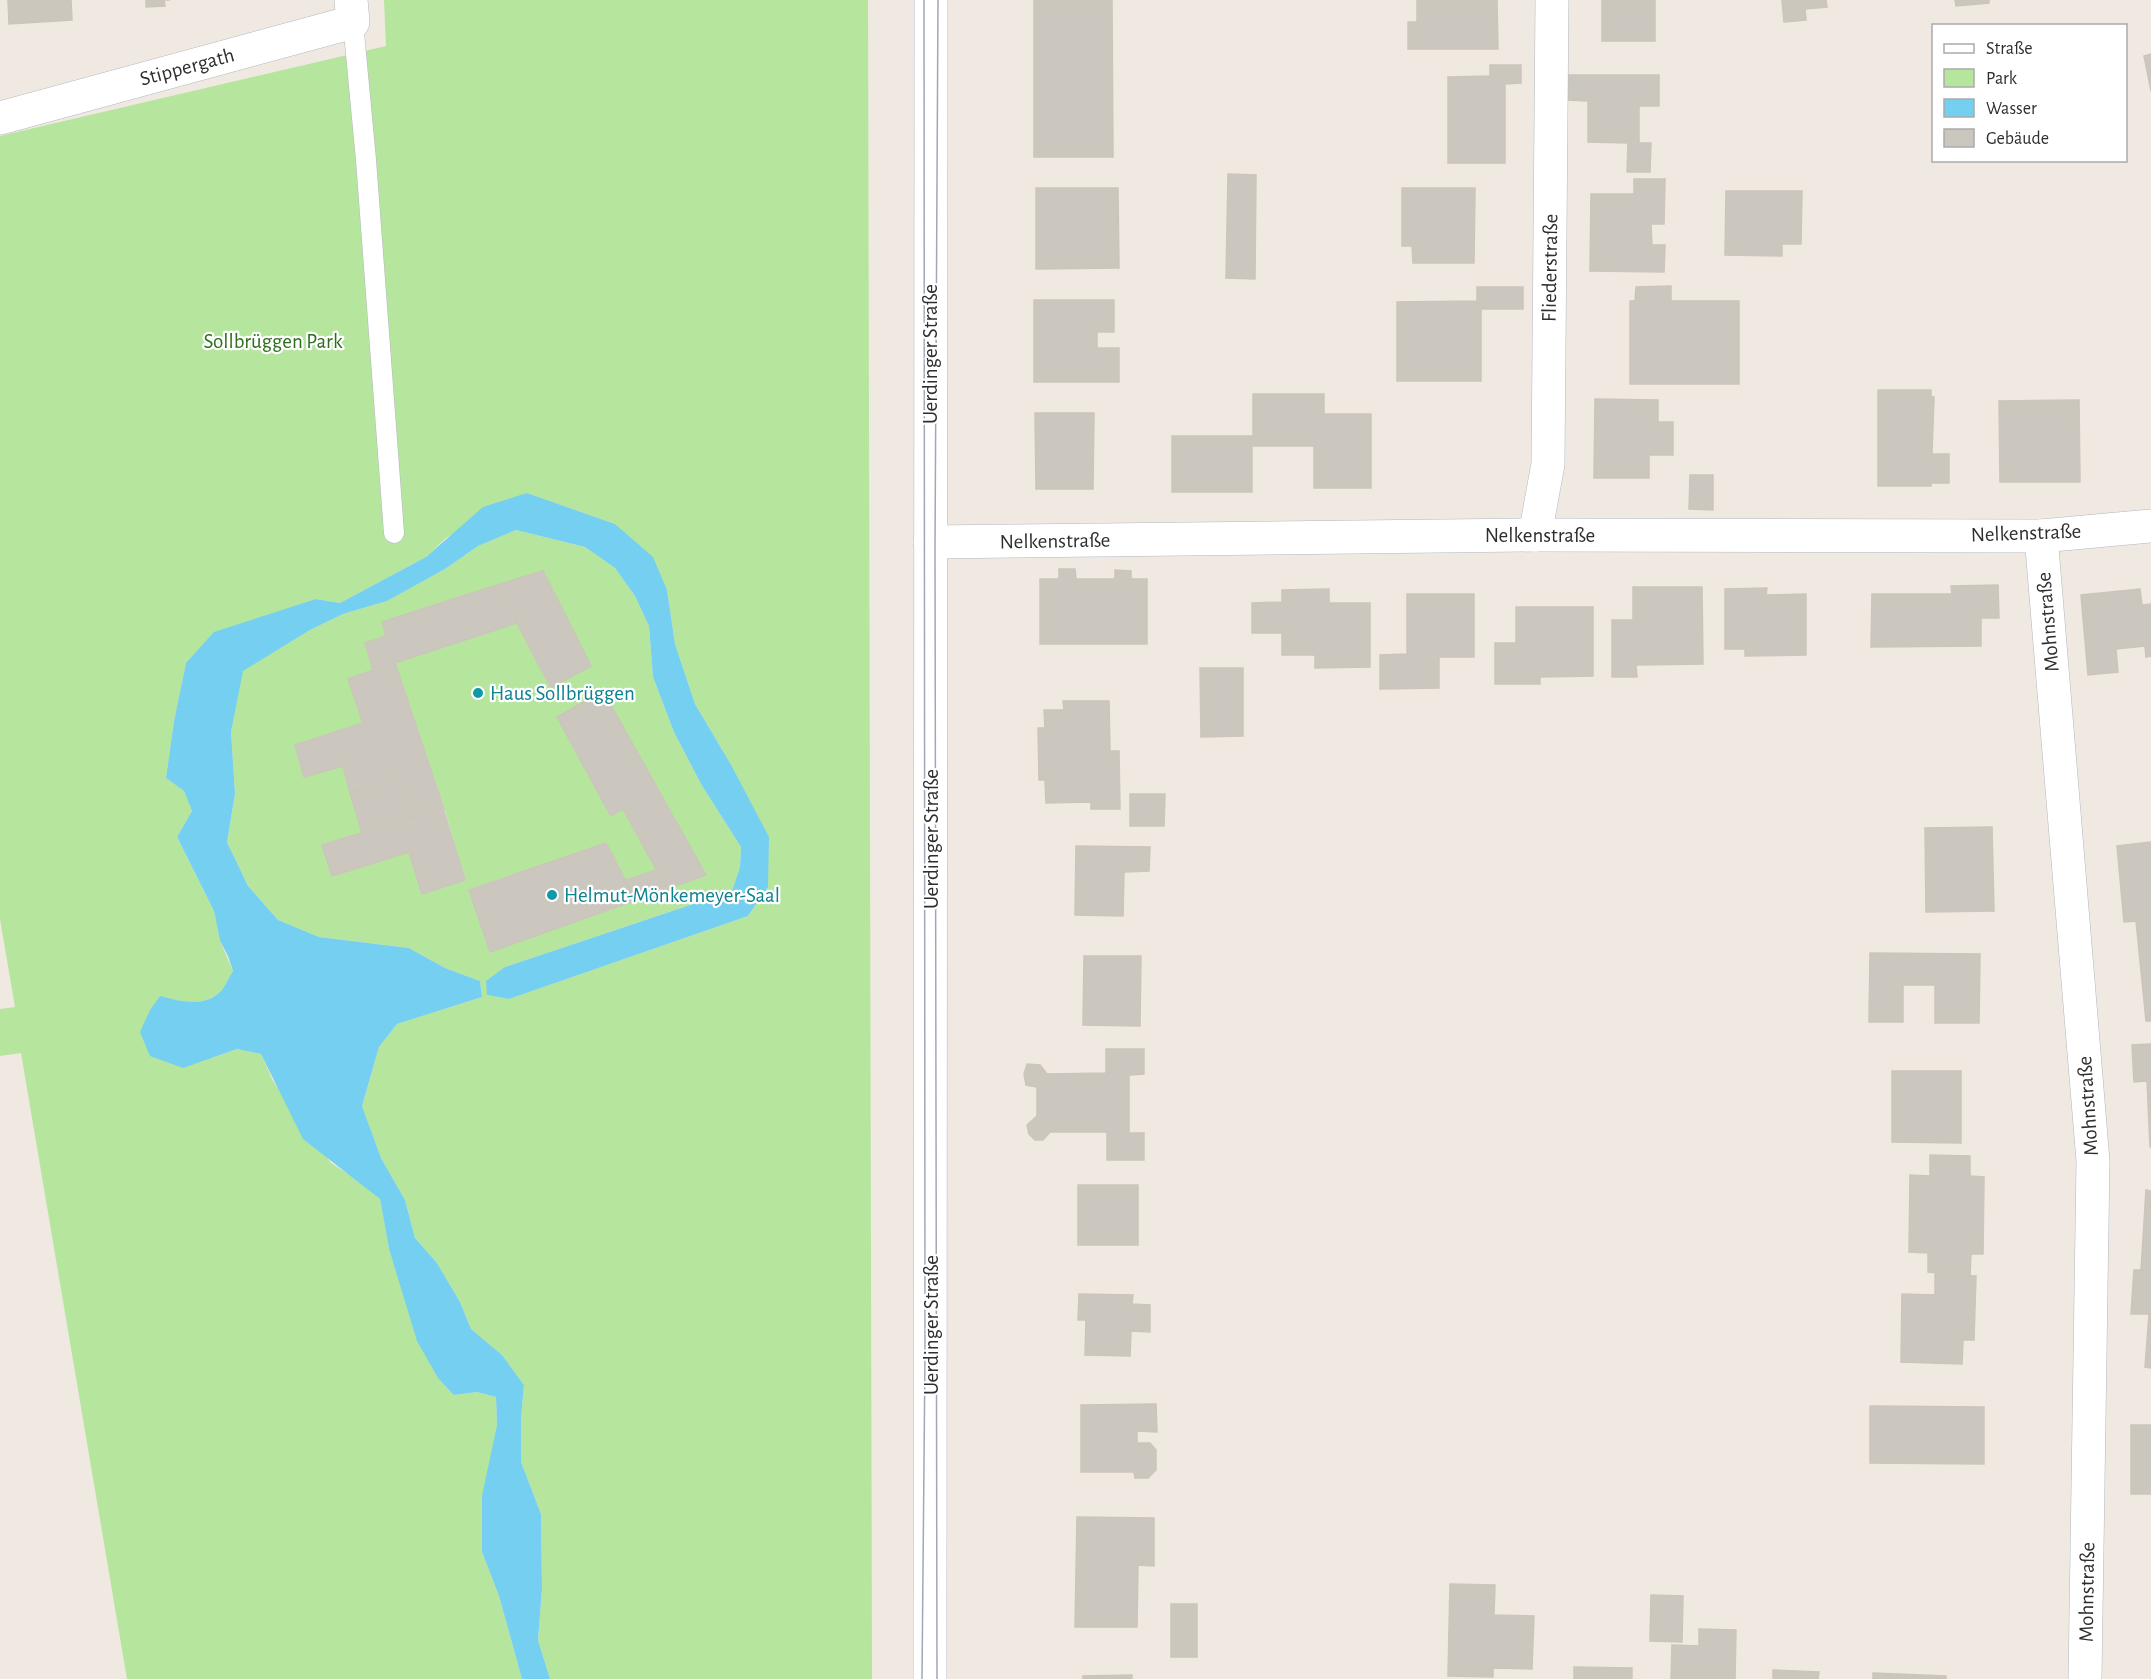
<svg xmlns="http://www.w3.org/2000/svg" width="2151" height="1679" font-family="'Alegreya Sans',sans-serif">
<rect width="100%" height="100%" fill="#efe9e1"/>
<path fill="#b6e59e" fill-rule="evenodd" d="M384,0H868L872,1679H550L538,1640L542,1589L541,1514L521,1462V1417L524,1385L502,1355L471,1329L460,1302L437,1263L415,1238L405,1200L381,1158L362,1106L379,1047L397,1024L482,997L480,981L445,968L409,948L319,937L278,920L248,886L227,842L235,794L231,732L242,671L310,630L343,614L387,601L445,569L478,546L516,530L585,547L615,568L635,596L649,626L653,677L674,732L701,784L741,847L740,867L732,891L505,967L487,995L509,999L748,916L768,887L730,763L695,704L675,644L667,590L615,524L527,493L446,538L426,557L340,603L316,599L186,663L174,721L166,778L184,791L192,811L177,837L214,911L220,941L233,971C229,977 225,987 220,992C203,1008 179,1001 160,997L212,1058L237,1049L261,1054L273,1081L331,1163L359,1181L380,1199L389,1249L403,1293L454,1395L477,1392L496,1397L497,1425L491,1458L482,1552L499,1596L522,1679H127L21,1053L0,1056V1009L15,1007L0,919V136L386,46ZM543,571L591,666L551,687L517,623L395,663L444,807L465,880L422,894L409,852L332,876L322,845L362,833L343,766L304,777L295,745L363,723L348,679L373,670L365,643L386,636L382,622ZM603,691L706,875L490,951L470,889L606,843L626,880L657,870L623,809L611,816Z"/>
<path fill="#75cff0" d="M527,493L615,524L653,557L667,590L675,644L695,704L730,763L769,837L768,887L748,916L509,999L487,995L486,981L505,967L732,891L740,867L741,847L701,784L674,732L653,677L649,626L635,596L615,568L585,547L516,530L478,546L445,569L387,601L343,614L310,630L243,671L231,732L235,794L227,842L248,886L278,920L319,937L409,948L445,968L480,981L482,997L397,1024L379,1047L362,1106L381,1158L405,1200L415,1238L437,1263L460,1302L471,1329L502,1355L524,1385L521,1418V1462L541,1514L542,1589L538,1640L550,1679H522L499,1596L482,1552V1496L497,1425L496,1397L477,1392L454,1395L438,1378L417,1341L389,1249L380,1199L303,1139L261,1054L237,1049L183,1068L150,1056L140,1032L150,1010L160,996C179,1001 203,1008 220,992C225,987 229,977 233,971L228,956L220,941L214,911L177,837L192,811L184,791L166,778L174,721L186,663L214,632L316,599L340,603L426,557L483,507Z"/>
<g fill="#cbc7bf" stroke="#cbc5ba" stroke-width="1.5">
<polygon points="8,0 71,0 72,20 9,24"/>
<polygon points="146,0 170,0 164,0 165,6 146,7"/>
<polygon points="1034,0 1112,0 1113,157 1034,157"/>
<polygon points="1417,0 1497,0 1498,49 1408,49 1408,22 1417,22"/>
<rect x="1602" y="0" width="53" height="41"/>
<polygon points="1782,0 1826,0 1827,7 1805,9 1806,20 1784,22"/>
<polygon points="1955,0 1989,0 1989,3 1956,6"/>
<polygon points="2151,54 2151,91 2144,56"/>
<polygon points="1490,65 1521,65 1521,83 1505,84 1505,163 1448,163 1448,77 1490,76"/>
<polygon points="1567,75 1659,75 1659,106 1639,106 1639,143 1651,143 1650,172 1627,172 1628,143 1588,142 1588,101 1567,100"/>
<polygon points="1228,174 1256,175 1255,279 1226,278"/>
<polygon points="1634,179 1665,179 1664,224 1651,224 1652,245 1665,245 1664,272 1590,271 1591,194 1634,194"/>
<polygon points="1036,188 1118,188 1119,268 1036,269"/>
<polygon points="1402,188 1475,188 1474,263 1413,263 1412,246 1402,246"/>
<polygon points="1726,191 1802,191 1801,244 1782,244 1782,256 1725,255"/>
<polygon points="1671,286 1671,301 1739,301 1739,384 1630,384 1630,301 1635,301 1636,287"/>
<polygon points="1477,287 1523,287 1523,309 1481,309 1481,381 1397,381 1397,302 1477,301"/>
<polygon points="1034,300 1114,300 1114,332 1097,332 1097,348 1119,348 1119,382 1034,382"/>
<polygon points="1878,390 1931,390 1931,397 1934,397 1932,454 1949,454 1949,483 1931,483 1931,486 1878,486"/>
<polygon points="1253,394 1324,394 1324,414 1371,414 1371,488 1314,488 1314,446 1253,446"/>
<polygon points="1595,399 1658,400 1658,422 1673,422 1673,455 1649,455 1649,478 1594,478"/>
<polygon points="2079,400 2080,482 2000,482 1999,401"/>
<polygon points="1035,413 1094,413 1093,489 1036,489"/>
<rect x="1172" y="436" width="80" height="56"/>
<polygon points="1690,475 1713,475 1713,510 1689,509"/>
<polygon points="1059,569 1075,569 1076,579 1115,579 1115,570 1131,571 1131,579 1147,579 1147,644 1040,644 1040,579 1059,579"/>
<polygon points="543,571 591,666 551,688 497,585"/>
<polygon points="497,585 517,623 395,663 444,809 409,818 398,779 350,793 343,766 304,777 295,745 363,723 348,679 373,670 365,643 386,636 382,622"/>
<polygon points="1998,585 1999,618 1981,618 1981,646 1871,647 1872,594 1952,594 1951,586"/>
<polygon points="1633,587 1702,587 1703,664 1636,665 1637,677 1612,677 1612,620 1633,620"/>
<polygon points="1767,588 1766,595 1806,594 1806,655 1745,656 1745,649 1725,649 1725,589"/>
<polygon points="1329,589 1329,603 1370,603 1370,667 1315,668 1315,655 1282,655 1282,633 1252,633 1252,603 1282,602 1282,590"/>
<polygon points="2140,589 2142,605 2151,604 2151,656 2146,657 2145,646 2116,649 2118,672 2088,675 2081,595"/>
<polygon points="1407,594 1474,594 1474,657 1439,657 1439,688 1380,689 1380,655 1407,654"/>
<polygon points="1516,607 1593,607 1593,676 1540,677 1540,684 1495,684 1495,643 1516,643"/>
<polygon points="1200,668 1243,668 1243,736 1201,737"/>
<polygon points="603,691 706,875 667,889 623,809 611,816 557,717"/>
<polygon points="1063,701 1109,701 1110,751 1119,751 1120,809 1091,809 1091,802 1046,803 1045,780 1039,780 1038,728 1045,728 1044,710 1064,710"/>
<polygon points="398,779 409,818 362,833 350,793"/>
<polygon points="1130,794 1165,794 1164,826 1130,826"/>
<polygon points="443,808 465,880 422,894 409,852 332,876 322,845"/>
<polygon points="1992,827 1994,911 1926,912 1925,828"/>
<polygon points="2151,842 2151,920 2124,922 2117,846"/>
<polygon points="606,843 636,900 490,952 469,890"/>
<polygon points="1076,846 1150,847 1149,871 1124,872 1123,916 1075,915"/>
<polygon points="657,870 667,889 636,900 626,880"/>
<polygon points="2151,920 2151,1021 2146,1021 2136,921"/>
<polygon points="1870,953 1980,954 1979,1023 1935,1023 1935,985 1903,985 1903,1022 1869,1022"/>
<polygon points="1084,956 1141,956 1140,1026 1083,1025"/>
<polygon points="2151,1044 2151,1147 2150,1147 2147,1081 2134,1082 2132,1045"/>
<polygon points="1106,1049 1144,1049 1144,1074 1129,1075 1129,1133 1144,1133 1144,1160 1107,1160 1107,1132 1050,1132 1043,1140 1035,1140 1029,1134 1027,1125 1037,1116 1037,1087 1026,1085 1024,1074 1027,1064 1040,1065 1047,1074 1106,1073"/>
<polygon points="1892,1071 1961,1071 1961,1143 1892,1142"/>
<polygon points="1930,1155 1970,1156 1970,1176 1984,1177 1983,1254 1971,1254 1970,1276 1928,1272 1928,1253 1909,1252 1910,1175 1930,1176"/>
<rect x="1078" y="1185" width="60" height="60"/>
<polygon points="2146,1190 2151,1191 2151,1270 2141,1270"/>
<polygon points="2134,1270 2151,1270 2151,1314 2131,1314"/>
<polygon points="1935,1274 1976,1276 1974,1340 1963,1340 1962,1364 1901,1362 1902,1294 1935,1295"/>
<polygon points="1079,1294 1133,1295 1132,1304 1150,1305 1150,1332 1131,1331 1130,1356 1085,1355 1086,1320 1078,1320"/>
<polygon points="2149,1314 2151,1314 2151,1368 2145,1367"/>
<polygon points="1156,1404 1157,1432 1137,1431 1137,1443 1150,1443 1156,1450 1156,1470 1148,1478 1135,1478 1134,1472 1081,1472 1081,1405"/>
<polygon points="1870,1406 1984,1407 1984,1464 1870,1463"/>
<rect x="2131" y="1425" width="20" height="69"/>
<polygon points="1077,1517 1154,1518 1154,1566 1138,1565 1137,1627 1075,1627"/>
<polygon points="1450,1584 1495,1585 1494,1615 1534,1616 1532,1669 1493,1668 1493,1677 1448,1676"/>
<polygon points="1651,1595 1683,1596 1682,1642 1650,1641"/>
<rect x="1171" y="1604" width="26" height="53"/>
<polygon points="1699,1629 1736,1630 1735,1679 1671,1679 1672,1645 1699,1646"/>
<polygon points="1574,1667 1632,1668 1632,1679 1574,1679"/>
<polygon points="1773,1670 1819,1672 1818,1679 1773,1679"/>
<polygon points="1873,1673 1946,1676 1946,1679 1873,1679"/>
<polygon points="1132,1675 1132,1679 1083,1679 1083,1676"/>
</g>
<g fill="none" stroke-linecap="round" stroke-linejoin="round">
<g stroke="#b4b7c1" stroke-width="21">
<polyline id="service" points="353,22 366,160 394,533"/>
</g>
<g stroke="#b4b7c1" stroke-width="34">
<g id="minor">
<polyline points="0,118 353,22 351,0"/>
<polyline points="1535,535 1548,464 1552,0"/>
<polyline points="2041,536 2093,1161 2085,1679"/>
<polyline points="930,542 1535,535 2041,536 2151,526"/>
</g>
</g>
<g stroke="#b4b7c1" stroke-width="34">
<polyline id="secondary" points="930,1679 931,0"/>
</g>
<use href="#service" stroke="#fff" stroke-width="20"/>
<use href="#minor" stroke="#fff" stroke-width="33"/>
<use href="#secondary" stroke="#fff" stroke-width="33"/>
<g stroke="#a3a6b8" stroke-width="1.5">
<polyline points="922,1679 925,1353 924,0"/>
<polyline points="937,1679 935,548 938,0"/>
</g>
</g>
<g fill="#0f9aa8" stroke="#fff" stroke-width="2">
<circle cx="478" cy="693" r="6"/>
<circle cx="552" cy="895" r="6"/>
</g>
<g text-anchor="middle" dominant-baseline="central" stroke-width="4.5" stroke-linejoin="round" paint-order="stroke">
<g font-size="21" fill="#2e2e2e" stroke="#fff">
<text transform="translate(187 67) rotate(-15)">Stippergath</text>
<text transform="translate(1550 268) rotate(-89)">Fliederstraße</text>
<text transform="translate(930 354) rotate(-90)">Uerdinger Straße</text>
<text transform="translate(2026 533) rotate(-2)">Nelkenstraße</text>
<text x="1540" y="535">Nelkenstraße</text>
<text transform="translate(1055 541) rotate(-1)">Nelkenstraße</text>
<text transform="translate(2048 622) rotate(-95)">Mohnstraße</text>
<text transform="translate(931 839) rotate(-90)">Uerdinger Straße</text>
<text transform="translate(2088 1106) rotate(-94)">Mohnstraße</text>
<text transform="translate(931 1325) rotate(-90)">Uerdinger Straße</text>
<text transform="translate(2087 1592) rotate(-89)">Mohnstraße</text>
</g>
<g font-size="21" fill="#2c6e1b" stroke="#fff">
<text x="273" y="341">Sollbrüggen Park</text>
</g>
<g font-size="21" fill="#0d838f" stroke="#fff" text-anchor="start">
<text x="490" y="693">Haus Sollbrüggen</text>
<text x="564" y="895">Helmut-Mönkemeyer-Saal</text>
</g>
</g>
<rect x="1932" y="24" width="195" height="138" fill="#ffffff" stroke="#ababab" stroke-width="1.5"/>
<rect x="1944" y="44" width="30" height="9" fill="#ffffff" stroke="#ababab" stroke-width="1.5"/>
<text x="1986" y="54" font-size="18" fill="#2e2e2e">Straße</text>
<rect x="1944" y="69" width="30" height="18" fill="#b6e59e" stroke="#ababab" stroke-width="1.5"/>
<text x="1986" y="84" font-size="18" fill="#2e2e2e">Park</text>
<rect x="1944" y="99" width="30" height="18" fill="#75cff0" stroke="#ababab" stroke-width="1.5"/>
<text x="1986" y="114" font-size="18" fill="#2e2e2e">Wasser</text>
<rect x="1944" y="129" width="30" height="18" fill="#cbc7bf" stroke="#ababab" stroke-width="1.5"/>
<text x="1986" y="144" font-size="18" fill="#2e2e2e">Gebäude</text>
</svg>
